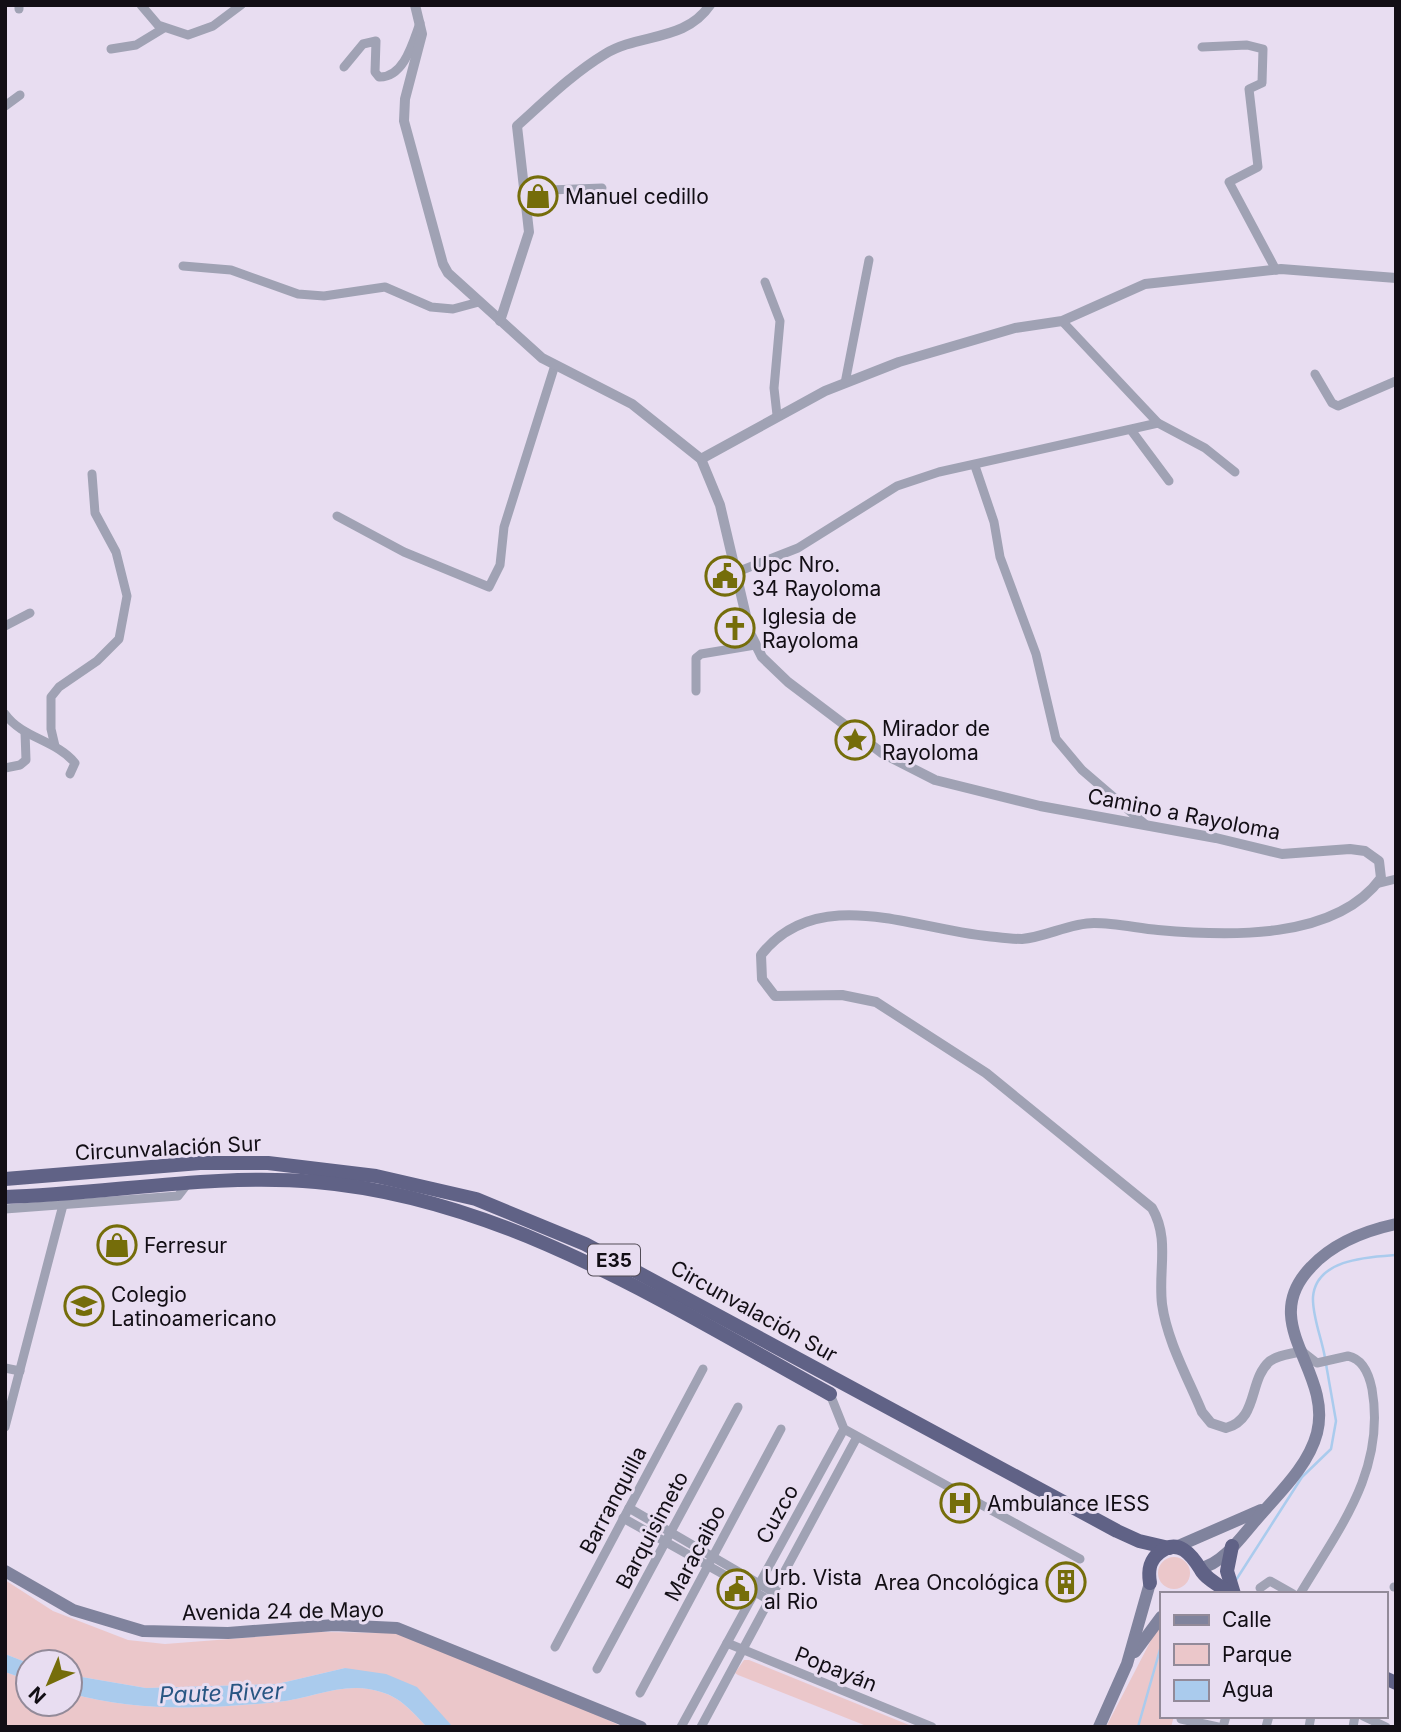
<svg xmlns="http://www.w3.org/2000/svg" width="1401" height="1732" font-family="Inter,sans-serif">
<rect width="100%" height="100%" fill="#e8ddf1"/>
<g fill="#ebc7ca">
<circle cx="1174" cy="1573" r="16"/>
<polygon points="5,1580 53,1611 128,1640 165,1644 319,1632 396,1633 551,1694 623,1727 453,1727 435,1709 345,1668 277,1684 146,1688 70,1675 70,1662 28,1663 5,1654"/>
<polygon points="1161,1621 1161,1716 1174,1716 1171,1727 1106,1727"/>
<polygon points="744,1660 749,1660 914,1727 869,1727 738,1675 735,1673"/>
<path d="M5,1672L28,1680V1704H70V1693C134,1712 211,1709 277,1702C313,1699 345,1680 381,1692C402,1698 412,1712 427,1727H5Z"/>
</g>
<g fill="#aacbed">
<polygon points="5,1654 28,1663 28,1680 5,1672"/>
<path d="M345,1668L386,1674L417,1687L453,1727H427C412,1712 402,1698 381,1692C345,1680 313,1699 277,1702C211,1709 134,1712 70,1693V1675L146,1688L277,1684Z"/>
</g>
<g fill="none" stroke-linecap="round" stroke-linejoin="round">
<g stroke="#aacbed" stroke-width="2.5">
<path d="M1325,1358C1322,1339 1312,1316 1313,1297C1316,1259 1368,1257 1396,1255"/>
<polyline points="1236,1580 1302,1477 1331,1449 1336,1421 1326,1364"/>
<polyline points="1138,1727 1161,1646"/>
</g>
<g stroke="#a0a2b4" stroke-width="9">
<polyline points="19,5 19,9"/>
<polyline points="141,5 158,25 188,35 213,26 241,5"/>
<polyline points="1202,47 1247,45 1263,49 1262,83 1249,89 1258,167 1229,182 1276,270"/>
<polyline points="111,49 136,45 164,28"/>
<path d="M344,67L363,44L376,41L375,72L379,77C404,78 413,42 420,23"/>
<polyline points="5,106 20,95"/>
<polyline points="524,191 602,188"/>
<polyline points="183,266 231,270 298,294 324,296 385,287 431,307 453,309 479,302"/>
<polyline points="765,282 780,321 774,388 777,415"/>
<polyline points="1062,321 1158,423 1205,448 1235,472"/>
<polyline points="1315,374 1332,403 1338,406 1396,381"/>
<polyline points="845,383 869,260"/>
<polyline points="1131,430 1169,481"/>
<polyline points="975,466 994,522 1000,557 1036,654 1056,739 1082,770 1146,825"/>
<polyline points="337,516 404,552 489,587 500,565 504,527 555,365"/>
<polyline points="737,572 798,548 897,486 939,472 1158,423"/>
<polyline points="5,626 30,613"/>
<polyline points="696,691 696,658 701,654 755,645"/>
<path d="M5,714C22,738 56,740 75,763L70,774"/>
<polyline points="55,746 51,729 51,697 59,687 97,661 119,639 127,596 116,552 95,513 92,474"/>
<polyline points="5,768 20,765 26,760 25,732"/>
<polyline points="1376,884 1396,879"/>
<polyline points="5,1209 178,1196 188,1183"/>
<polyline points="5,1368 20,1371"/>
<polyline points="830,1394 844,1429 1080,1559"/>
<polyline points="5,1427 63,1205"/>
<polyline points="629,1508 773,1592"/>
<polyline points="623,1518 769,1600"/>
<polyline points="1394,1587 1396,1587"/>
<polyline points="1260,1588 1270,1581 1293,1594"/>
<path d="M1300,1594C1340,1527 1386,1470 1372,1389C1369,1374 1363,1359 1348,1356L1317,1363L1303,1352"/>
<polyline points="727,1643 932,1727"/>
<polyline points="555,1647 703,1369"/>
<polyline points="597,1669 738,1407"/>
<polyline points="640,1693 781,1429"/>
<polyline points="1363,1716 1386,1727"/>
<polyline points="1181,1719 1218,1727"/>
<polyline points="681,1727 844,1429"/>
<polyline points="701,1727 857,1437"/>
<polyline points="1223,1727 1226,1716"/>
<polyline points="1266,1727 1269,1716"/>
<polyline points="1309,1727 1311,1716"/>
<polyline points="1353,1727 1355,1716"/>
</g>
<g stroke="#a0a2b4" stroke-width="10">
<path d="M415,5L422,34L405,99L404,121L443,264L448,273L542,358L632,404L701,459L720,505L750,633L762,657L788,682L882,753L935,780L1040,806L1216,838L1282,854L1350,849L1365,851L1379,861L1381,878C1335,941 1227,936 1158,930C1137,928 1115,923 1094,923C1070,923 1046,937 1022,939C1013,939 1004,938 996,937C919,932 819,881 761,955L762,979L775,996L842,995L876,1002L986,1073L1152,1208C1170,1239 1158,1270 1162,1304C1167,1341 1188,1378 1202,1412L1211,1423L1226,1428C1259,1419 1248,1380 1270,1361C1278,1355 1292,1354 1302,1351"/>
<path d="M500,321L529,232L517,126C545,101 572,74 605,54C639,33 685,42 710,5"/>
<polyline points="701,459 825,391 899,362 1015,328 1062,321 1145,284 1281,269 1396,278"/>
</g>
<g stroke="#80839d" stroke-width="12">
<polyline points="1176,1547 1261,1510"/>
<path d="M1200,1568C1222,1565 1242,1536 1256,1520C1278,1494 1308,1467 1317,1433C1333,1370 1256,1324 1311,1267C1333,1243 1364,1231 1396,1224"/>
<polyline points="5,1571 73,1610 143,1631 228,1633 334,1625 397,1628 641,1727"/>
<polyline points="1135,1652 1161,1617"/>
<polyline points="1099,1727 1127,1664 1150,1583"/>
</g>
<g stroke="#606286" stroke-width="14">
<polyline points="5,1179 200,1163 268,1163 376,1176 476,1199 585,1244 1117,1531 1139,1541 1169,1548"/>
<path d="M5,1197C109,1194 212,1173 316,1182C504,1198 668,1305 830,1394"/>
<polyline points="1232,1546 1227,1571 1234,1594"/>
<path d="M1150,1583C1148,1571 1149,1561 1159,1553C1178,1537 1192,1555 1201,1570C1206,1579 1222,1587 1231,1594"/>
<polyline points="1385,1678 1396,1683"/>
</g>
</g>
<defs>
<g id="shop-ring" transform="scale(2.0125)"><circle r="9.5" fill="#e8ddf1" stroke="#756d0a" stroke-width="1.5"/><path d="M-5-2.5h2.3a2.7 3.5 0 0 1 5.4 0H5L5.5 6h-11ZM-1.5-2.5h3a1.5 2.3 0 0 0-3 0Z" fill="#756d0a"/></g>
<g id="civic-ring" transform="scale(2.0125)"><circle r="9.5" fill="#e8ddf1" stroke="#756d0a" stroke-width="1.5"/><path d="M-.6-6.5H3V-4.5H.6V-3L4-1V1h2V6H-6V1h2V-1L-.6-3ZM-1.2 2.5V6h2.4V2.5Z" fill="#756d0a"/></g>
<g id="church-ring" transform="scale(2.0125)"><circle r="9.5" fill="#e8ddf1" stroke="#756d0a" stroke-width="1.5"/><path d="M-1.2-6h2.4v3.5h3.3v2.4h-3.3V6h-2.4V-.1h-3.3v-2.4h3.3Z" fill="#756d0a"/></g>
<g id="sight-ring" transform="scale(2.0125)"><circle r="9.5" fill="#e8ddf1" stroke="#756d0a" stroke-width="1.5"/><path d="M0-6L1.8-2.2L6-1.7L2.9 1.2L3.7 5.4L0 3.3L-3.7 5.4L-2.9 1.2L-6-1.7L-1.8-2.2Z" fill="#756d0a"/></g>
<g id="school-ring" transform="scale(2.0125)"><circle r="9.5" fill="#e8ddf1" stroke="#756d0a" stroke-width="1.5"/><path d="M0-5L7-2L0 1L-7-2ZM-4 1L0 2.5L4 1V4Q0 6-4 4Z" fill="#756d0a"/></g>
<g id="hospital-ring" transform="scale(2.0125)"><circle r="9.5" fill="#e8ddf1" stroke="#756d0a" stroke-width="1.5"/><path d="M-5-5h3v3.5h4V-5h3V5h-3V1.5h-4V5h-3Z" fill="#756d0a"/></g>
<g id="building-ring" transform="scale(2.0125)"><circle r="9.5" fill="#e8ddf1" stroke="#756d0a" stroke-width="1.5"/><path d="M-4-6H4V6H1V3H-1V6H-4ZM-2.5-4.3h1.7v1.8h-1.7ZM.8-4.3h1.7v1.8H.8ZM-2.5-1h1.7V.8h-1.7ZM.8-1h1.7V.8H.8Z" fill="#756d0a"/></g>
</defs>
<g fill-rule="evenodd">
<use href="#shop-ring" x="538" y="196"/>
<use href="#civic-ring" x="725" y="576"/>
<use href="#church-ring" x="735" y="628"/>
<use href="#sight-ring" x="855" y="740"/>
<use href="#shop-ring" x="117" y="1245"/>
<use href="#school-ring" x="84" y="1306"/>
<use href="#hospital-ring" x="960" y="1503"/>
<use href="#building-ring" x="1066" y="1582"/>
<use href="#civic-ring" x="737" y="1589"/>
</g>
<g text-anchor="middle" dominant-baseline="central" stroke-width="6" stroke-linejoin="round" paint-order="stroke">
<rect fill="#e8ddf1" stroke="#524c57" stroke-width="2" x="588" y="1244.5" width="52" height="31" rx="5"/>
<g font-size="19" font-weight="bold" fill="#120e15">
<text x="614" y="1260">E35</text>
</g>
<g font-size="21" fill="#120e15" stroke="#e8ddf1" text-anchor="start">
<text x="565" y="196">Manuel cedillo</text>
<text x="752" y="564">Upc Nro.<tspan x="752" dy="24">34 Rayoloma</tspan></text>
<text x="762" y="616">Iglesia de<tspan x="762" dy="24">Rayoloma</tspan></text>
<text x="882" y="728">Mirador de<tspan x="882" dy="24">Rayoloma</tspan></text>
<text x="144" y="1245">Ferresur</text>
<text x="111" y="1294">Colegio<tspan x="111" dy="24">Latinoamericano</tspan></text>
<text x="987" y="1503">Ambulance IESS</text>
<text x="764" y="1577">Urb. Vista<tspan x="764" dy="24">al Rio</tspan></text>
<text x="1039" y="1582" text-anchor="end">Area Oncológica</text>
</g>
<g font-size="21" fill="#120e15" stroke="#e8ddf1">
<text transform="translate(1184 814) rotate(11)">Camino a Rayoloma</text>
<text transform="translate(168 1148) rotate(-3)">Circunvalación Sur</text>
<text transform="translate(754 1311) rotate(29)">Circunvalación Sur</text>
<text transform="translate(613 1500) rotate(-62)">Barranquilla</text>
<text transform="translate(777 1514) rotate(-61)">Cuzco</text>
<text transform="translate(652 1530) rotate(-62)">Barquisimeto</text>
<text transform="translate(695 1553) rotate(-62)">Maracaibo</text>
<text transform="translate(283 1611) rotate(-1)">Avenida 24 de Mayo</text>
<text transform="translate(836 1669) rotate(22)">Popayán</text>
</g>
<g font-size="23" font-style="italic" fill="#285683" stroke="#e8ddf1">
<text transform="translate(221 1693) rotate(-2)">Paute River</text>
</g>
</g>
<rect width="1401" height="1732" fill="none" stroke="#120e15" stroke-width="14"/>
<rect x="1160" y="1592" width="228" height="126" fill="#e8ddf1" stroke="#928a99" stroke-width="2"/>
<rect x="1174" y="1615" width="35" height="10" fill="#80839d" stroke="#928a99" stroke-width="2"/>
<text x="1222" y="1627" font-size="21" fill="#120e15">Calle</text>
<rect x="1174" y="1644" width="35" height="21" fill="#ebc7ca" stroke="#928a99" stroke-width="2"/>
<text x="1222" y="1662" font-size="21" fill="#120e15">Parque</text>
<rect x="1174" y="1680" width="35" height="21" fill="#aacbed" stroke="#928a99" stroke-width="2"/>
<text x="1222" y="1697" font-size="21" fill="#120e15">Agua</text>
<g transform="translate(49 1683) rotate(224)"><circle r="33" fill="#e8ddf1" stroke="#928a99" stroke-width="2"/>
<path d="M0-5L12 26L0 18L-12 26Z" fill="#756d0a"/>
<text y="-10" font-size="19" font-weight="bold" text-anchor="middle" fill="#120e15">N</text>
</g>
</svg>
